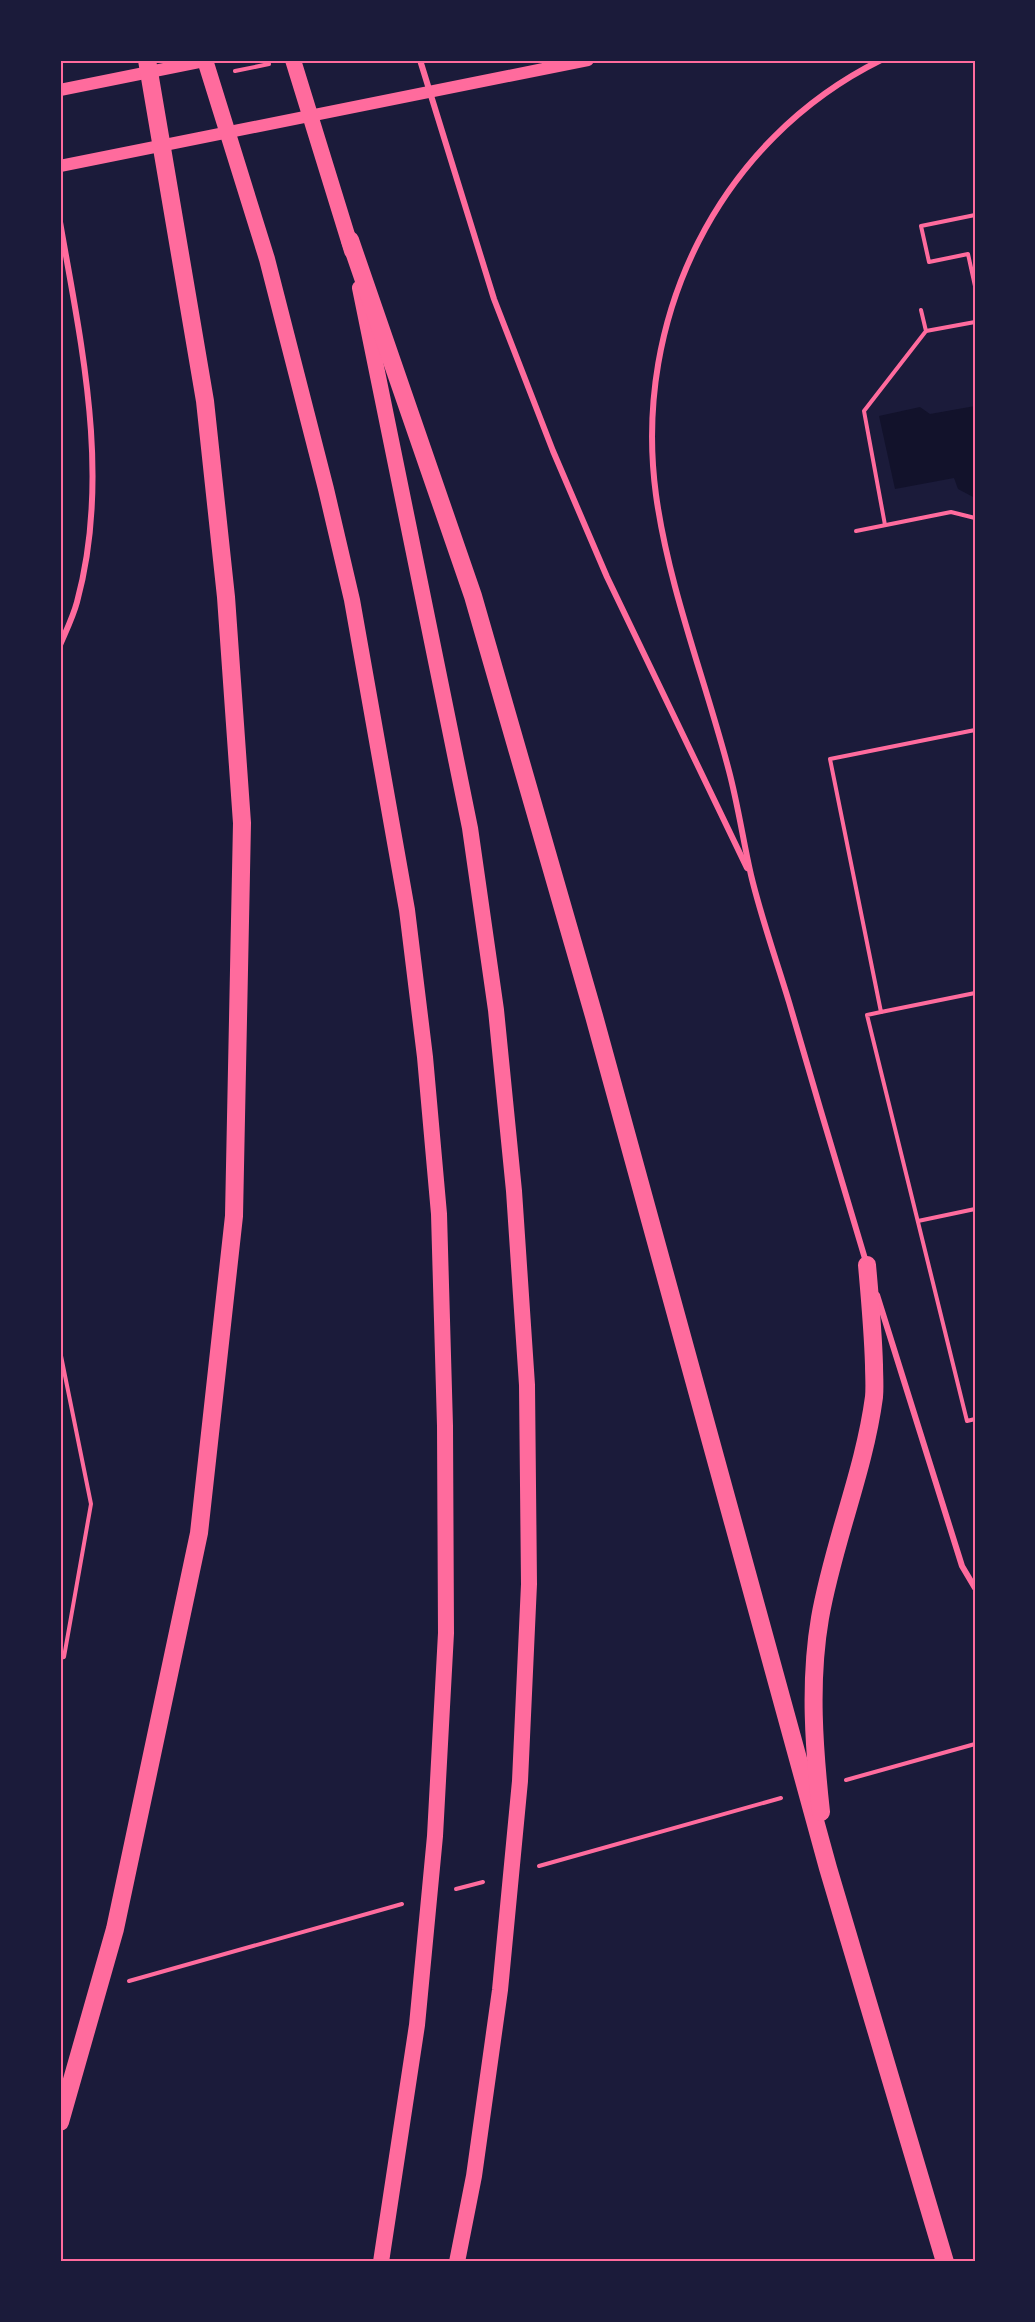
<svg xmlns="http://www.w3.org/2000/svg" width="1035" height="2322" font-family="'Roboto Serif',serif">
<rect width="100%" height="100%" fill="#1b1b3a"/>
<polygon fill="#12122b" points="975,406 975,498 958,489 954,478 895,489 879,416 920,407 930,414"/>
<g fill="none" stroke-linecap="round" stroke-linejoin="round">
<g stroke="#ff6b9d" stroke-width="4">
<polyline points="235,71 269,64"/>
<polyline points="975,215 921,226 929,262 968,254 975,286"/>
<polyline points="926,331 975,322"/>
<polyline points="885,525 864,411 926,331 921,310"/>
<polyline points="856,531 951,512 975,518"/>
<polyline points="975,730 830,759 881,1012 975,993"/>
<polyline points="881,1012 867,1015 967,1421 975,1419"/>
<polyline points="918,1221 975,1209"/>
<polyline points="60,1351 91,1504 64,1657 60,1658"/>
<polyline points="846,1780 975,1744"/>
<polyline points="539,1866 781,1798"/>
<polyline points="456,1889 483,1882"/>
<polyline points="129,1981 402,1904"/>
</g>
<g stroke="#ff6b9d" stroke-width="6">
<polyline points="420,60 494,299 553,451 607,577 747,868"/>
<path d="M60,222C82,348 111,477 77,602C73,617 66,631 60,645"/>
<path d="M866,1262C840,1175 814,1089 789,1002C776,959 761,917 751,875C743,840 738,805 729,771C705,679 669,589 656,495C632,318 719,140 881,60"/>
<polyline points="877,1295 962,1566 975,1588"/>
</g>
<g stroke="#ff6b9d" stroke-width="12">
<polyline points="60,90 209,60"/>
<polyline points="60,166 588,60"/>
</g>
<g stroke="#ff6b9d" stroke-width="16">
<polyline points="205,60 267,259 326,489 352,600 407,910 425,1057 439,1214 445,1426 446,1633 435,1836 417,2025 381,2262"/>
<polyline points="293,60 352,251"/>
<polyline points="360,288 470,828 496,1010 514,1191 527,1385 529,1584 520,1781 500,1990 474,2176 457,2262"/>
</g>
<g stroke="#ff6b9d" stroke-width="18">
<polyline points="350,240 473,596 594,1016 828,1868 945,2262"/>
<path d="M821,1812C814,1748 809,1682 820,1618C833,1543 864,1472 874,1397C875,1386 874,1375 874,1365C873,1331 870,1299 867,1265"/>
<polyline points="60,2122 115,1929 199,1533 234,1216 242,823 226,597 205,401 147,60"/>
</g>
</g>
<rect width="1035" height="2322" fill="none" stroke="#1b1b3a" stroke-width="123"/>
<rect x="62" y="62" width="912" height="2198" fill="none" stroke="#ff6b9d" stroke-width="2"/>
</svg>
